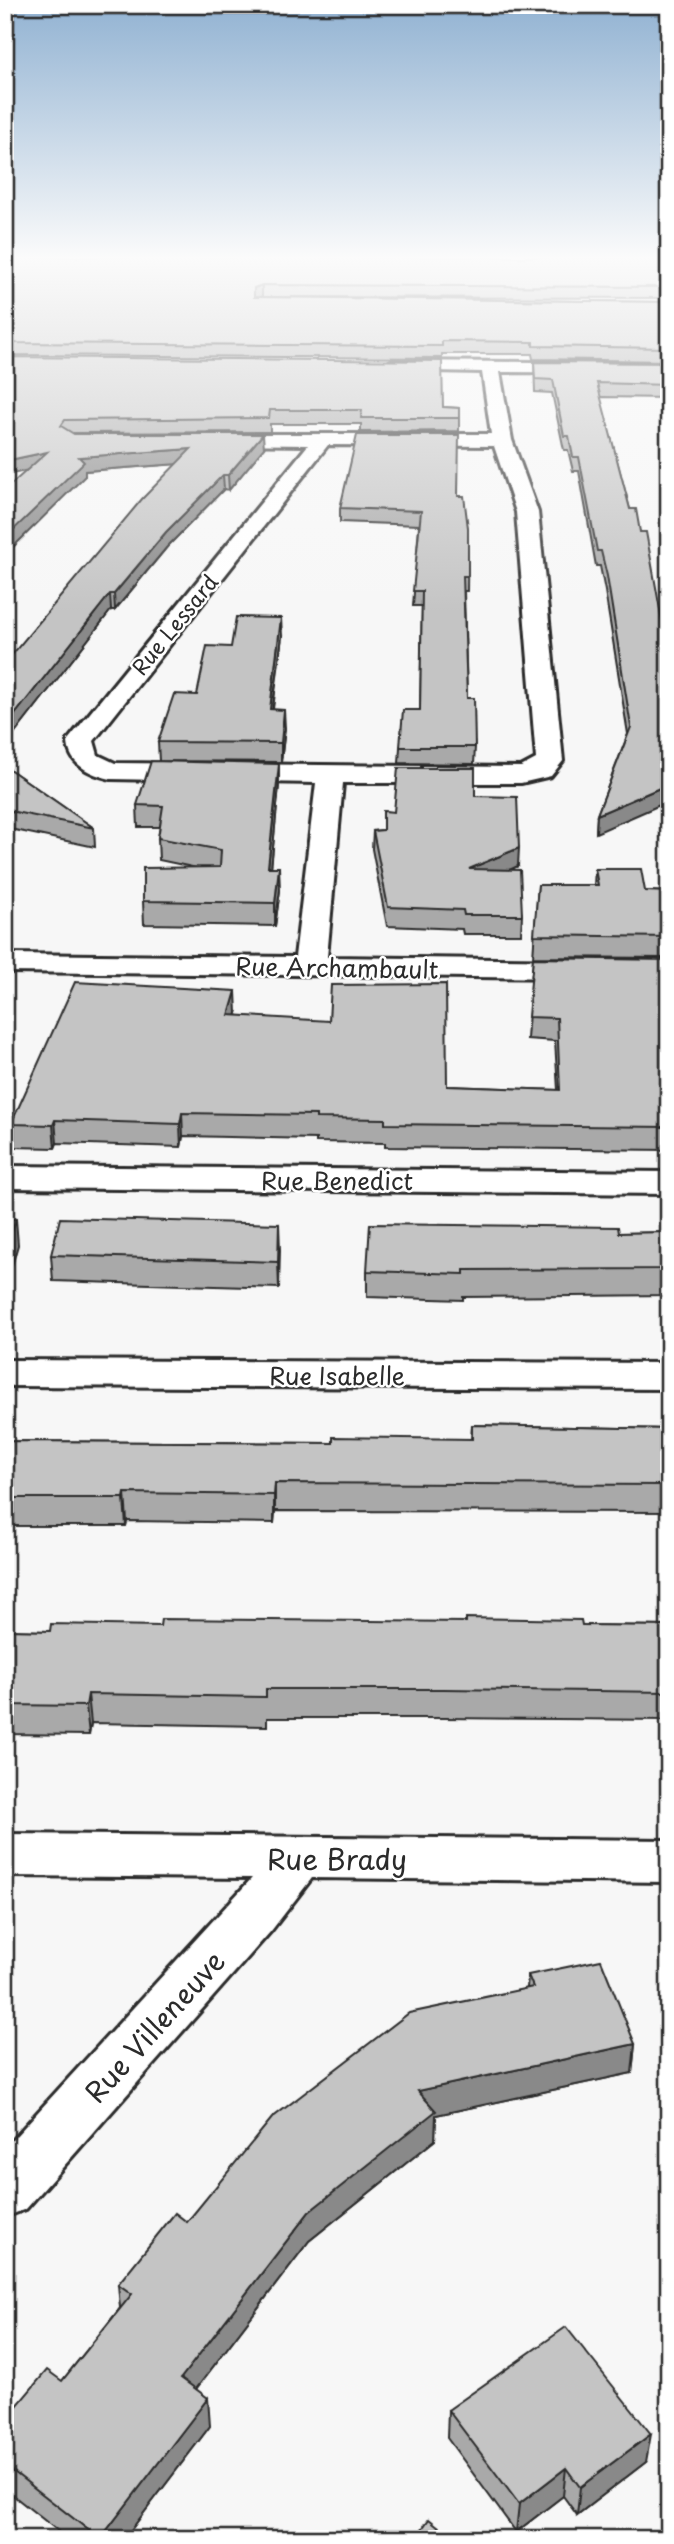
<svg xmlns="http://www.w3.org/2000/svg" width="674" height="2544" font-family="'Playpen Sans',sans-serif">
<rect width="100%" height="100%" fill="#f7f7f7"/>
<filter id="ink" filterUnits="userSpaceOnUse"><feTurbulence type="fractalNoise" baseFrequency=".0143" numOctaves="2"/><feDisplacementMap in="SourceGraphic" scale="14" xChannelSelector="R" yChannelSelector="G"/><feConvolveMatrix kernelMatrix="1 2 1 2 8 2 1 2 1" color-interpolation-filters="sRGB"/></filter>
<g filter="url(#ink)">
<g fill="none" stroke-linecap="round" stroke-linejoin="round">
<g stroke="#2b2b2b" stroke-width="6">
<g id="minor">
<path d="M391,361L669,363V373L500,372L512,440L538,512L563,761L551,776L521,783H343L327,957L669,961V979L5,972V954L295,957L316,783L111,779C90,774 68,765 68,740L308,445L210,444L200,438L203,434H491L482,372L385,370L382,366ZM328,445L494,446L516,512L536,759L521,767L115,763L98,755L94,741Z"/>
<polygon points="5,1166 669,1172 669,1194 5,1188"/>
<polygon points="5,1360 669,1363 669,1389 5,1386"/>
<polygon points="5,1834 669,1840 669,1882 312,1878 271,1931 26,2209 5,2217 5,2148 252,1878 5,1876"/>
</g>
</g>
<use href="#minor" fill="#fff" fill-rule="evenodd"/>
</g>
<g fill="#a9a9a9" stroke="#2b2b2b" stroke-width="2">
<polygon points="5,257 669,257 669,298 260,297 669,302 669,361 533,359 532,354 442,354 442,358 5,355"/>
<polygon points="5,357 443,407 459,408 459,431 361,432 361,424 270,424 270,432 73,433 264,448 229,490 224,489 167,547 115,610 111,610 5,746 176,464 85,471 85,476 26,471 5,475"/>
<polygon points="534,362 669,363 669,398 600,397 630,509 640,532 666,643 596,833 597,815 628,734 605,591 600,566 596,566 579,471 573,471 568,450 564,450 552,393 535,392"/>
<polygon points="458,496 468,528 467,591 464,591 467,698 475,747 474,764 399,763 400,747 420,710 422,606 413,606 419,525 340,522 340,508"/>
<polygon points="282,636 273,709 285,728 281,762 159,761 158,742 197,695 231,647"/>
<polygon points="279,764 279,785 271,867 280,890 275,926 144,924 143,901 197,868 159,860 158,838 160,827 138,827 137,805"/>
<polygon points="5,766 94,828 95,847 5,828"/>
<polygon points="475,796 518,866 511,869 522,915 521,934 463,934 462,929 387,926 372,849 373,831 383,830 383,811 394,812"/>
<polygon points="595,869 645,891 669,892 669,958 533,957 538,885 594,885"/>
<polygon points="533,958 669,960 669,1150 385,1147 385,1143 316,1142 316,1139 183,1136 181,1147 57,1143 55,1148 13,1147 11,1124 237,1013 236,1015 447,1086 558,1090 555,1041 527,1039"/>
<polygon points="279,1224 279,1288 53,1281 51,1255"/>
<polygon points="669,1232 669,1295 463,1297 463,1300 367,1297 367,1271 619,1233"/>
<polygon points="472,1425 669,1429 669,1512 275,1511 274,1523 127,1521 126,1526 5,1526 5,1441 333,1443 471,1439"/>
<polygon points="582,1625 669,1626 669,1720 443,1718 267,1718 267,1726 91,1723 89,1735 5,1734 5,1630 50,1631 160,1626"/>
<polygon points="528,1975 635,2044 632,2073 436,2115 435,2140 309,2241 196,2389 210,2426 124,2539 68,2539 5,2489 5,2420 62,2381 120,2308 118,2284 187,2222 527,1988"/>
<polygon points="448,2410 646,2462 577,2515 563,2496 516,2532 447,2438"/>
</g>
<g fill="#898989" stroke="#2b2b2b" stroke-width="2">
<polygon points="262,285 262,296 254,299 254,288"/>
<polygon points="263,434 264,448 229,490 228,475"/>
<polygon points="191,449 192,463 85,471 85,476 5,555 5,538 79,457"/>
<polygon points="47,452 48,466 5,475 5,461"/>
<polygon points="223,475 224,489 167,547 115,610 114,594 166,532"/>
<polygon points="110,594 111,610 5,746 5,727"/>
<polygon points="281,618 282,636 270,728 270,709"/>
<polygon points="284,710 285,728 281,762 281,743"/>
<polygon points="279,764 279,785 269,890 268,867"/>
<polygon points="669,784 669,801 596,833 597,815"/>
<polygon points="519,848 518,866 469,888 469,869"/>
<polygon points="279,867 280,890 275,926 275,903"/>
<polygon points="236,991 237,1013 230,1037 229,1015"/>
<polygon points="182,1113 183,1136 181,1147 180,1124"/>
<polygon points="55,1120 57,1143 55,1148 53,1125"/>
<polygon points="16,1219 18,1245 6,1286 5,1253"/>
<polygon points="279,1224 280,1250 279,1288 278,1262"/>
<polygon points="275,1483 275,1511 274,1523 274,1495"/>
<polygon points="125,1493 127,1521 126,1526 124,1498"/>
<polygon points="88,1694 91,1723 89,1735 86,1706"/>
<polygon points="635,2044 632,2073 436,2115 435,2140 309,2241 183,2406 181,2378 309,2212 418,2091"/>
<polygon points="208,2398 210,2426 124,2539 100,2539"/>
<polygon points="651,2434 646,2462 577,2515 580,2487"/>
<polygon points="566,2468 563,2496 516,2532 519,2504"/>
</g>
<g fill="#c4c4c4" stroke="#2b2b2b" stroke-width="2">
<polygon points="5,257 669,257 669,287 262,285 254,288 254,297 669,302 669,348 533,346 533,342 442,341 442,346 5,343"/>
<polygon points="5,357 442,361 443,407 459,408 459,418 361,418 362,410 270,410 269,418 65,420 61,426 74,434 263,434 228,475 223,475 166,532 114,594 110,594 5,727 5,663 142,499 191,449 79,457 84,462 5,538 5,490 47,452 5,461"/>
<polygon points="534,362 669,363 669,385 597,383 630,509 636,509 640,532 646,532 666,643 669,643 669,784 597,815 631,727 607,576 601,551 597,551 579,457 573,457 569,436 564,436 553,380 535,379"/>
<polygon points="357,435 459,435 458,496 464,496 468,528 468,576 463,576 467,698 474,698 475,747 400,747 403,710 420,710 422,591 413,591 421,511 340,508"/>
<polygon points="236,617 281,618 270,709 284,710 281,743 158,742 174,694 197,695 207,646 231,647"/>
<polygon points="151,761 279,764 268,867 279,867 275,903 143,901 143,868 220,867 221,850 158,838 163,806 137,805"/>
<polygon points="5,766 94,828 5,810"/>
<polygon points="398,768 475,768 475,796 517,797 519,848 469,869 520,870 522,915 464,915 463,910 388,907 373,831 383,830 383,811 394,812"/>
<polygon points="595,869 641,869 645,891 669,892 669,937 534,935 538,885 598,885"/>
<polygon points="533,958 669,960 669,1127 385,1124 385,1119 316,1118 316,1115 182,1113 180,1124 55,1120 53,1125 11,1124 75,982 236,991 229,1015 329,1021 331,985 446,984 447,1086 560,1090 557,1018 528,1017"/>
<polygon points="60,1218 279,1224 278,1262 51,1255"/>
<polygon points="5,1219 16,1219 5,1253"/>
<polygon points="370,1224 618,1227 619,1233 669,1232 669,1269 464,1270 464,1274 367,1271"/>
<polygon points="472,1425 669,1429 669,1485 275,1483 274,1495 125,1493 124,1498 5,1498 5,1441 333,1443 333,1437 472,1439"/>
<polygon points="466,1618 581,1620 582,1625 669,1626 669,1692 444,1689 266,1689 266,1697 88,1694 86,1706 5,1705 5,1630 50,1631 51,1624 160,1626 161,1619 466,1622"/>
<polygon points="601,1960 635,2044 418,2091 436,2111 309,2212 181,2378 208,2398 100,2539 5,2465 5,2420 47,2370 62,2381 132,2294 118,2284 175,2213 187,2222 272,2118 409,2013 533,1987 528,1975"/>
<polygon points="566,2327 651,2434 580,2487 566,2468 519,2504 448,2410"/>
<polygon points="429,2519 454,2539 415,2539"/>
</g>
</g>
<linearGradient id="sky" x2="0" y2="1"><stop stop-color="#91b2d2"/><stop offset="0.42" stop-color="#fbfbfb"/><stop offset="1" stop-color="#fbfbfb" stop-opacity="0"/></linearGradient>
<rect width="674" height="613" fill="url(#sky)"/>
<g text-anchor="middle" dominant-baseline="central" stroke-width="5" stroke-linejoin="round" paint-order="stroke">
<g font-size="21" fill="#2b2b2b" stroke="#fff">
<text transform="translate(174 624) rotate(-51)">Rue Lessard</text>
</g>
<g font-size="24" fill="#2b2b2b" stroke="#fff">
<text transform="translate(337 967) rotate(1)">Rue Archambault</text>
<text x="337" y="1180">Rue Benedict</text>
<text x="337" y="1375">Rue Isabelle</text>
</g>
<g font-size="28" fill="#2b2b2b" stroke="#fff">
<text x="337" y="1858">Rue Brady</text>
<text transform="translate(154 2026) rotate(-48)">Rue Villeneuve</text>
</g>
</g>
<rect width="674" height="2544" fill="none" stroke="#fff" stroke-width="28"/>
<rect x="14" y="14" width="646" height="2516" fill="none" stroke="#2b2b2b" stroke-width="2.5" filter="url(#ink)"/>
</svg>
